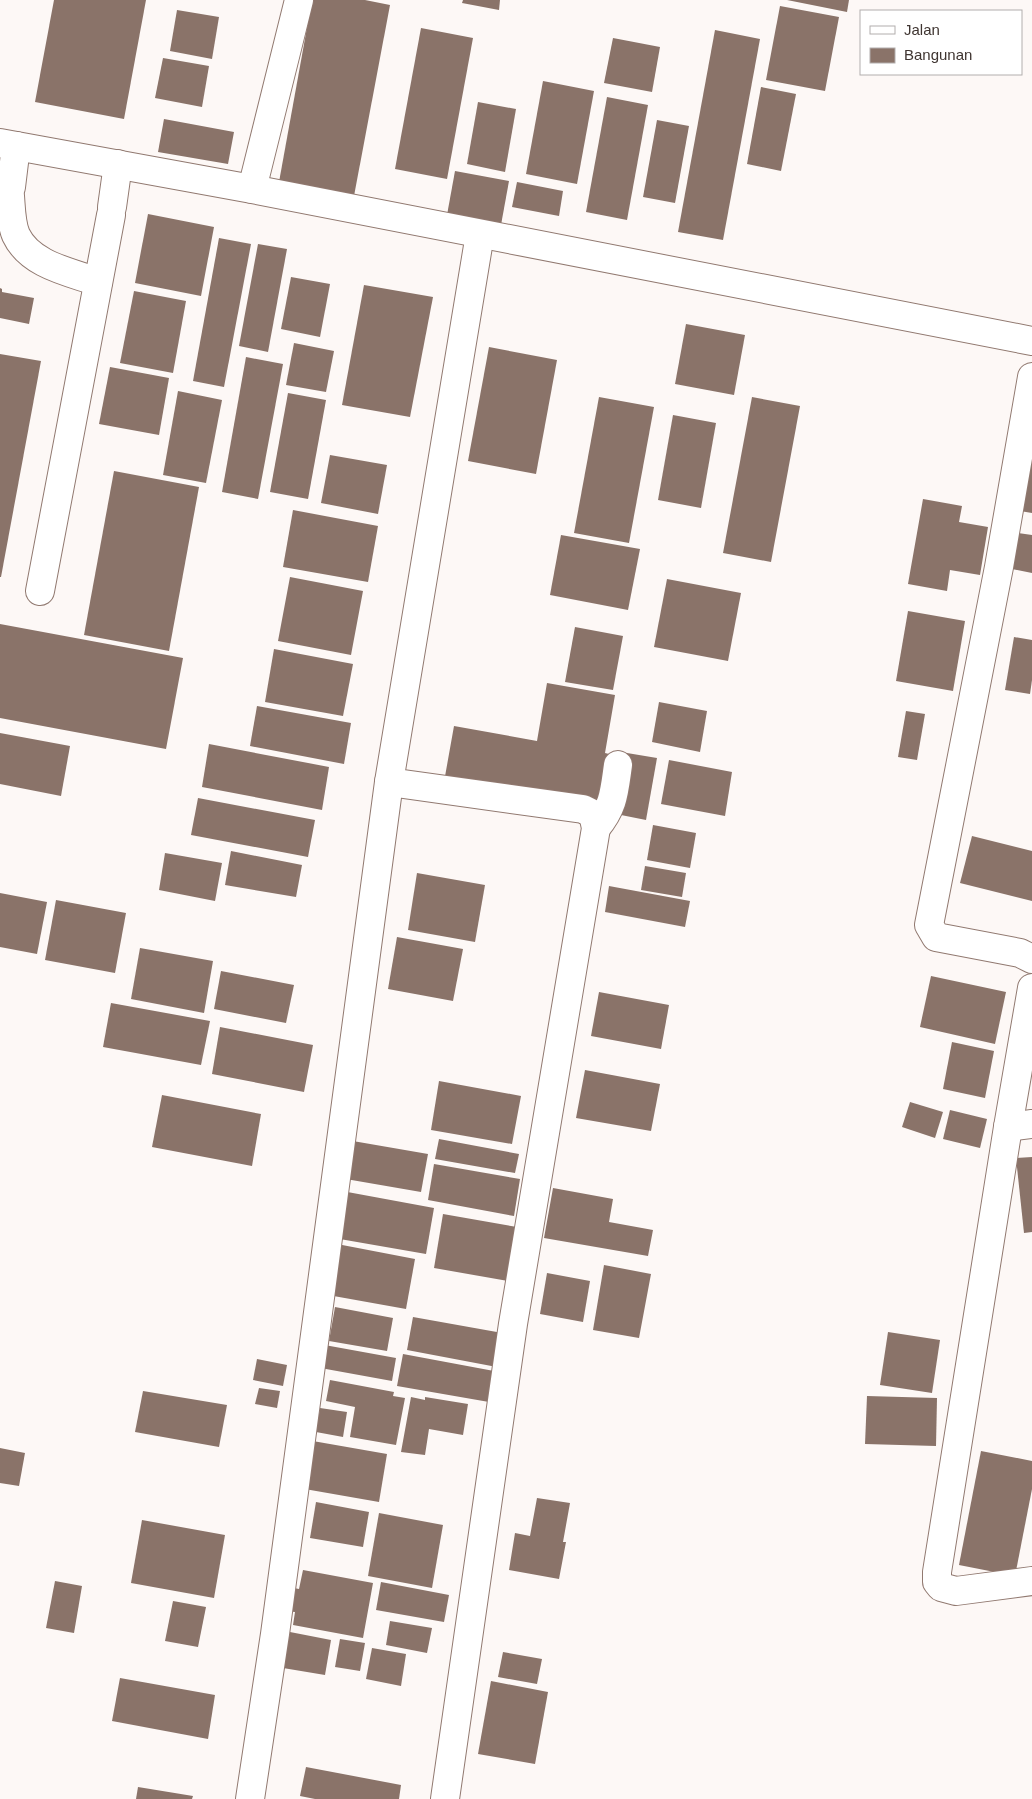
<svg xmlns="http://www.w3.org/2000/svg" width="1032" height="1799" font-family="Arial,sans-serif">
<rect width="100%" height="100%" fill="#fdf8f6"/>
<g fill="#8a7369">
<polygon points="54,0 146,0 124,119 35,102"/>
<polygon points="312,0 365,0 390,5 354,196 279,182"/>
<polygon points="463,0 500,0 499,10 462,3"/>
<polygon points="787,0 849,0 847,12"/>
<polygon points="780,6 839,17 825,91 766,80"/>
<polygon points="177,10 219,17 212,59 170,51"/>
<polygon points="421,28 473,38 447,179 395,169"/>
<polygon points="715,30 760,39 723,240 678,232"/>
<polygon points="613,38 660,47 652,92 604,83"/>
<polygon points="163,58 209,66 202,107 155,98"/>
<polygon points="543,81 594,91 577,184 526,174"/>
<polygon points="761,87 796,94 781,171 747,164"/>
<polygon points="607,97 648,105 627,220 586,212"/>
<polygon points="478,102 516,109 505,172 467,164"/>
<polygon points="164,119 234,132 228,164 158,152"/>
<polygon points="657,120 689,126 675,203 643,197"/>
<polygon points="455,171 509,181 501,225 447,215"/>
<polygon points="517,182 563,191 559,216 512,207"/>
<polygon points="148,214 214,227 201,296 135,283"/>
<polygon points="219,238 251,244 224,387 193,381"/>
<polygon points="258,244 287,249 268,352 239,346"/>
<polygon points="291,277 330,284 320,337 281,329"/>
<polygon points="364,285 433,297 410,417 342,405"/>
<polygon points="0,288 2,289 2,292 34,298 29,324 0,318"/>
<polygon points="134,291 186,301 173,373 120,363"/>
<polygon points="686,324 745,335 734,395 675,384"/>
<polygon points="294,343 334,351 326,392 286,385"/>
<polygon points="489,347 557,360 536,474 468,461"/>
<polygon points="0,354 41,361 1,577 0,577"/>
<polygon points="246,357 283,364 258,499 222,492"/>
<polygon points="110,367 169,378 159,435 99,424"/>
<polygon points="178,391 222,400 206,483 163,475"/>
<polygon points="288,393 326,400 308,499 270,492"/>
<polygon points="599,397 654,407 629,543 574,533"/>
<polygon points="752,397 800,406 771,562 723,553"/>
<polygon points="673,415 716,423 701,508 658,500"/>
<polygon points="1032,447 1032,513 1020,511"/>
<polygon points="330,455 387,465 378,514 321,503"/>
<polygon points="114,471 199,487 169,651 84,635"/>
<polygon points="923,499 962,506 959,522 988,527 980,575 950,570 947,591 908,584"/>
<polygon points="293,510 378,526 368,582 283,567"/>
<polygon points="1018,533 1032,535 1032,573 1012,569"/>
<polygon points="561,535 640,549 628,610 550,595"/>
<polygon points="290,577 363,591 351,655 278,641"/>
<polygon points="667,579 741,593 728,661 654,647"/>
<polygon points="908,611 965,621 953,691 896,681"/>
<polygon points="0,624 183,658 166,749 0,718"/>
<polygon points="575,627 623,636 613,690 565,682"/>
<polygon points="1014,637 1032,640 1032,680 1030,694 1005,690"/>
<polygon points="274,649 353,664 343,716 265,702"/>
<polygon points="547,683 615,695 605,753 613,755 603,810 444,782 454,726 537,741"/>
<polygon points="659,702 707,711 700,752 652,742"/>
<polygon points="257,706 351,723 344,764 250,746"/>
<polygon points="906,711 925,714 917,760 898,757"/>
<polygon points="0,733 70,746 61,796 0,784"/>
<polygon points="209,744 329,767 322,810 202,787"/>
<polygon points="627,753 657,758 646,820 616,814"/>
<polygon points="669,760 732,772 725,816 661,804"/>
<polygon points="198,798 315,820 308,857 191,835"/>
<polygon points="653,825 696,833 690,868 647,860"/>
<polygon points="972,836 1032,851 1032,901 960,883"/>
<polygon points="231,851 302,865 296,897 225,885"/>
<polygon points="165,853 222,863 215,901 159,890"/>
<polygon points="645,866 686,873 682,897 641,890"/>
<polygon points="417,873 485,885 475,942 408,930"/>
<polygon points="609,886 690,901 685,927 605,912"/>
<polygon points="0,893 47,902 37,954 0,947"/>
<polygon points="56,900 126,913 115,973 45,960"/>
<polygon points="397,937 463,949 453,1001 388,989"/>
<polygon points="140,948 213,961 204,1013 131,999"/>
<polygon points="221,971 294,985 286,1023 214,1009"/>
<polygon points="931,976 1006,992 995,1044 920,1027"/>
<polygon points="599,992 669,1005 661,1049 591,1036"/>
<polygon points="111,1003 210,1021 201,1065 103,1047"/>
<polygon points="220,1027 313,1045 304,1092 212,1074"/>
<polygon points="952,1042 994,1051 985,1098 943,1089"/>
<polygon points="585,1070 660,1084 651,1131 576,1118"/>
<polygon points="439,1081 521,1096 512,1144 431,1130"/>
<polygon points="162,1095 261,1114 252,1166 152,1147"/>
<polygon points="910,1102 943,1112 935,1138 902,1127"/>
<polygon points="950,1110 987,1119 980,1148 943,1139"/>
<polygon points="439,1139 519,1154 515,1173 435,1159"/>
<polygon points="347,1140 428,1154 421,1192 340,1178"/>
<polygon points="1032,1157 1032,1232 1024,1233 1016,1158"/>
<polygon points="434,1164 520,1179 514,1216 428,1200"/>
<polygon points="553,1188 613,1199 609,1222 653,1230 648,1256 544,1238"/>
<polygon points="342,1191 434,1208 426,1254 334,1238"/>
<polygon points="443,1214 517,1227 508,1281 434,1268"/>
<polygon points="337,1244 415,1259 406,1309 328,1295"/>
<polygon points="604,1265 651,1274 639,1338 593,1330"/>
<polygon points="547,1273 590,1281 583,1322 540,1314"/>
<polygon points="335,1307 393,1318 387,1351 329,1341"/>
<polygon points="413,1317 508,1334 502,1368 407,1350"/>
<polygon points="888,1332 940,1340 932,1393 880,1385"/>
<polygon points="319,1344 396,1358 392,1381 315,1367"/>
<polygon points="403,1354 494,1371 489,1402 397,1386"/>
<polygon points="257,1359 287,1365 283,1386 253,1380"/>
<polygon points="330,1380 394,1392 393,1396 405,1398 396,1445 350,1437 355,1407 326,1401"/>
<polygon points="259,1388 280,1391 277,1408 255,1404"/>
<polygon points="143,1391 227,1405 219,1447 135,1432"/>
<polygon points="867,1396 937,1398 936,1446 865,1444"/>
<polygon points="411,1397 425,1400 425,1397 468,1404 463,1435 429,1429 425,1455 401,1452"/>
<polygon points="320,1408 347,1412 343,1437 316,1432"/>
<polygon points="307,1440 387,1454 379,1502 299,1488"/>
<polygon points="0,1448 25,1453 19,1486 0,1483"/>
<polygon points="981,1451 1032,1461 1032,1489 1015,1576 959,1565"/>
<polygon points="537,1498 570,1503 563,1542 566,1542 559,1579 509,1570 515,1533 530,1536"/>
<polygon points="316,1502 369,1512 363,1547 310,1538"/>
<polygon points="379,1513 443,1525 432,1588 368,1576"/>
<polygon points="142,1520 225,1535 214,1598 131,1583"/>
<polygon points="303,1570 373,1583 363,1638 293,1625 295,1612 285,1611 289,1587 299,1589"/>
<polygon points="55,1581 82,1586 74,1633 46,1628"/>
<polygon points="381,1582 449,1595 444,1622 376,1610"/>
<polygon points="173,1601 206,1607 198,1647 165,1641"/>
<polygon points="390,1621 432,1628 427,1653 386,1645"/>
<polygon points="290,1632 331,1640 325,1675 283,1668"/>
<polygon points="340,1639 365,1643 360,1671 335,1667"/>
<polygon points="372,1648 406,1654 401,1686 366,1679"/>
<polygon points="503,1652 542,1659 537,1684 498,1677"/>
<polygon points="120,1678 215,1695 208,1739 112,1721"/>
<polygon points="491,1681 548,1692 535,1764 478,1754"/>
<polygon points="306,1767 401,1785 399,1799 315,1799 300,1796"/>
<polygon points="138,1787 193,1796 192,1799 136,1799"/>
</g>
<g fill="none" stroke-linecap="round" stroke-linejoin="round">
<g stroke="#917970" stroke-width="30">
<g id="minor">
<polyline points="0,143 252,189 1032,341"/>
<polyline points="11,187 16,146"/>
<polyline points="252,189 299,0"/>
<path d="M10,196C11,208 11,224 16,235C30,265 70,272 98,282"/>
<polyline points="112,207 118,164"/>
<polyline points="1032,377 999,567 929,925 936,937 1020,953 1032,959"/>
<polyline points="40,591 111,215"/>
<polyline points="389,782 583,809 593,814 596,828 513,1324 445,1799"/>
<path d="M596,828C614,806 614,793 618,765"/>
<polyline points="1032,988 1008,1127 937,1572 937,1582 941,1587 956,1591 1032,1581"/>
<polyline points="1008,1127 1032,1124"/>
<polyline points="250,1799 275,1634 389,782 480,234"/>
</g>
</g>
<use href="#minor" stroke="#fff" stroke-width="28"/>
</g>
<rect x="860" y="10" width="162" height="65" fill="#ffffff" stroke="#b2aead"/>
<rect x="870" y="26" width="25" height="8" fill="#ffffff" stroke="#b2aead"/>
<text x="904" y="35" font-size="15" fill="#3f3531">Jalan</text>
<rect x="870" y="48" width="25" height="15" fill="#8a7369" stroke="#b2aead"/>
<text x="904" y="60" font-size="15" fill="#3f3531">Bangunan</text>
</svg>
